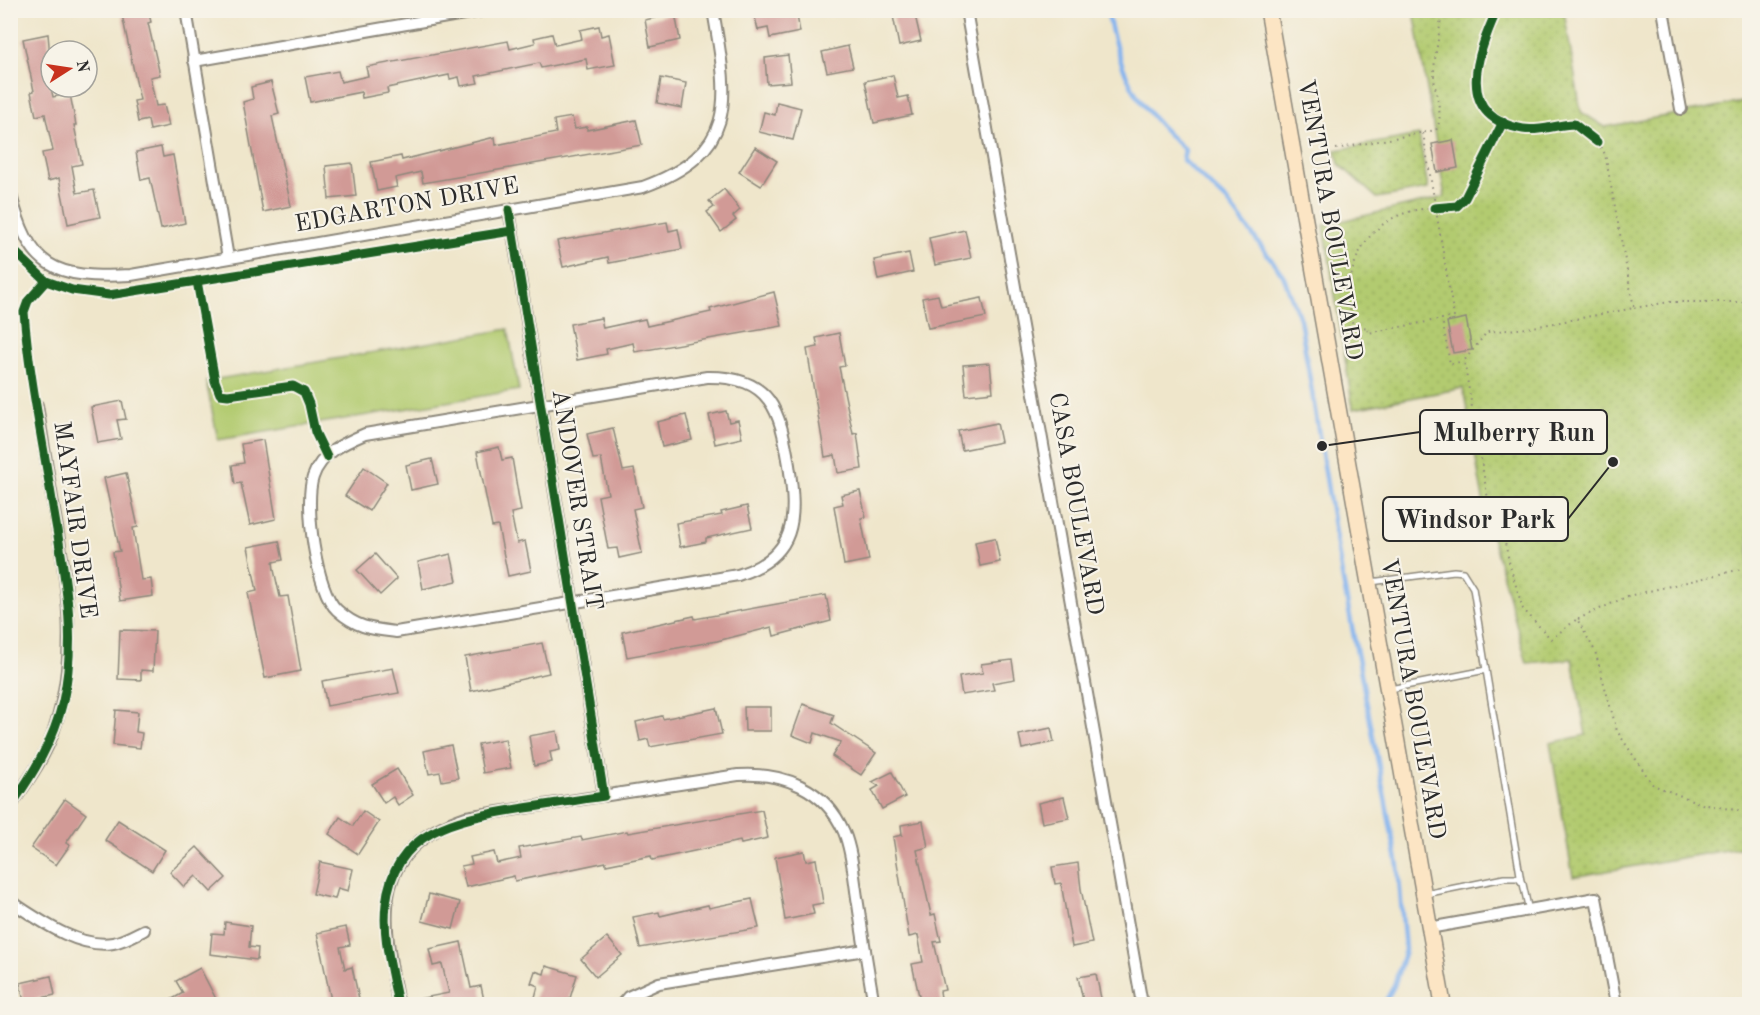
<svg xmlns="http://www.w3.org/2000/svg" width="1760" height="1015" font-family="'Old Standard TT',serif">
<defs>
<pattern id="park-dots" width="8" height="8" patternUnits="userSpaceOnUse" patternTransform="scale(1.5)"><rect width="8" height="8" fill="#b2cb70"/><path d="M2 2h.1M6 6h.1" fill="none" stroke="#99ae61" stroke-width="1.8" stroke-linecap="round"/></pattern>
</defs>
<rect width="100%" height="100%" fill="#f7f3e8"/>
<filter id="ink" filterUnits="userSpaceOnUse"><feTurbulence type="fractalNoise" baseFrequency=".0167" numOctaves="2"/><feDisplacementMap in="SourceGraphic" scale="12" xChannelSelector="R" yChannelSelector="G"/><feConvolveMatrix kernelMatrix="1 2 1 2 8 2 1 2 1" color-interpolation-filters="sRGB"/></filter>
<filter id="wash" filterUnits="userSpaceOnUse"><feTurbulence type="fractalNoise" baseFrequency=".008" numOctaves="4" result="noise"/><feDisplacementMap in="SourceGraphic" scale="24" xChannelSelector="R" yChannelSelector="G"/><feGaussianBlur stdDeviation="1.35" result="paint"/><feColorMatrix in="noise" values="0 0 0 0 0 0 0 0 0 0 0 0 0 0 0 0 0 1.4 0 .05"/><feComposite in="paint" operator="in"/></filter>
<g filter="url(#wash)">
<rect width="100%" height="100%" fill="#efe6cb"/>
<polygon fill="#b2cb70" stroke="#6e7b4e" stroke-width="1.5" points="508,329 519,390 218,440 206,381"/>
<g fill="url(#park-dots)" stroke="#6e7b4e" stroke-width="1.5">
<polygon points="1414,11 1564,11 1581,112 1605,127 1749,101 1749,846 1573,877 1550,743 1586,735 1572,659 1527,663 1486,515 1463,388 1353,409 1324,225 1445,197"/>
<polygon points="1419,135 1428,189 1377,198 1339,164 1336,150"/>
</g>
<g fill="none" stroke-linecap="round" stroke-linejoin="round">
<path stroke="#83b3ee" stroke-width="4.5" d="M1107,10C1120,74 1136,106 1185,150L1183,160L1227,201L1283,275L1300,319L1342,575L1398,866L1405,950L1394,986L1384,1004"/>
</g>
<g id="blocks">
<g fill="#d19a96">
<polygon points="121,10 148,10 151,22 148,23 160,75 150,77 156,106 164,105 169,126 150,130 148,120 138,122 134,101 140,100"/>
<polygon points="765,10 796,10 800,32 770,38 768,28 758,30 754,13"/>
<polygon points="914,11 921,41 899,46 893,16"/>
<polygon points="675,13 680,40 650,47 645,20"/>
<polygon points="599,26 601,36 609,34 615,65 588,70 586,59 541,68 539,63 476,76 478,83 461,86 459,77 450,79 449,75 387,88 388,93 362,98 361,92 310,102 305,77 338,71 341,82 368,76 366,67 508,41 510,49 535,43 534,38 552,34 555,45 582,39 580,30"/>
<polygon points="48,34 51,68 47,69 53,97 70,94 76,125 74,125 82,164 72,166 77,193 94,190 100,217 68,224 59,178 48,181 42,153 53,151 45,114 36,116 31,92 34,91 23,39"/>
<polygon points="848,46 853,67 827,72 822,52"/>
<polygon points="788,55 791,82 767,84 765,58"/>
<polygon points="893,75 898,98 908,96 912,115 874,123 865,81"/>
<polygon points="661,78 686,83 682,108 657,103"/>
<polygon points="271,82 279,114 272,116 291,206 263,212 243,102 253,99 251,87"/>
<polygon points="777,102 801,108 793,140 759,132 764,112 775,115"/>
<polygon points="572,117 575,129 587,127 587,130 636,120 642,145 423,183 421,172 395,178 397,187 377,191 371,162 401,156 402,160 495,137 496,145 556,133 554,120"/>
<polygon points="1453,140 1458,168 1437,172 1432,144"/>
<polygon points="161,147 163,157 173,155 185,223 161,229 150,178 141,180 136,152"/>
<polygon points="755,147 777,161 761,186 739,172"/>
<polygon points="352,163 356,196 329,199 326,166"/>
<polygon points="724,189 740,210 733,216 736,220 721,232 707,212 714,207 709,201"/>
<polygon points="667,222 669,231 678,229 682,249 609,263 608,257 563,267 557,241"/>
<polygon points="965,230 971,258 935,265 929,238"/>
<polygon points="909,253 913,272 878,280 874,260"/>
<polygon points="774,292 782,326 635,352 633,343 606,349 607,354 577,360 570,324 601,318 603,328 645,319 647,326 711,312 710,309"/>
<polygon points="938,295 941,306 982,298 986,317 928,328 922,298"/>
<polygon points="1466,318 1472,350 1453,353 1447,322"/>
<polygon points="839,333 845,366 839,367 853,434 857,433 862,469 838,473 835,455 825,457 807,349 818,347 816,338"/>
<polygon points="990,363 993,392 966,395 963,365"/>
<polygon points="122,401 126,419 117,420 121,439 98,443 91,407"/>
<polygon points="726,411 729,422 738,420 742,438 715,444 709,415"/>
<polygon points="686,415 692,440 662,447 657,422"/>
<polygon points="997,423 1001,442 962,450 958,431"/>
<polygon points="613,428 623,471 634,469 642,507 633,509 642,553 619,558 617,548 608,549 598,496 608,494 601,458 593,459 587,434"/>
<polygon points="263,440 276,519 250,525 241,483 235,484 232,465 244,463 241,444"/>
<polygon points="499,447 502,460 512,458 521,511 511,513 517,543 525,541 531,571 508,576 498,526 492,527 477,452"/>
<polygon points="432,459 438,484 411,490 406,465"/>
<polygon points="364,467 387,483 369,511 345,496"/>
<polygon points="126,473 138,527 133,528 141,580 151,579 153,596 120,601 113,552 120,551 104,478"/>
<polygon points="860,491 866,517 861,518 869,560 844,565 834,506 843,504 841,495"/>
<polygon points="747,506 752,528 706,538 706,542 680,547 676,523 722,515 721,512"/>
<polygon points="995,538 1000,562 980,566 975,542"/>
<polygon points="279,541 283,560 273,562 274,570 280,597 288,596 301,671 265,678 248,593 257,591 248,547"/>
<polygon points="375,554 397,579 380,595 357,570"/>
<polygon points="451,554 457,581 423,589 418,562"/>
<polygon points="826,595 831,621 774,636 772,627 717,641 627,657 622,632 694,616 695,619"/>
<polygon points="120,630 155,631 153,671 141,670 141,680 118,679"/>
<polygon points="542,643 549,673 471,691 465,657"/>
<polygon points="1012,660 1015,679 992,683 994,690 962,695 959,677 983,673 981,664"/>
<polygon points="393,668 399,693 327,706 322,681"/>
<polygon points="803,704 834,715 831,723 876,753 861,775 832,756 841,742 815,733 812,743 792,735"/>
<polygon points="744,707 771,707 771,731 745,731"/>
<polygon points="716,708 722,734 650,747 648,739 640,741 636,722 662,716 663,719"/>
<polygon points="116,710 138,712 136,732 142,733 140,748 113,745"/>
<polygon points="1051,728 1054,742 1022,749 1019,735"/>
<polygon points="557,731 560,750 550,752 552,762 534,766 529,736"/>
<polygon points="505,739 511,768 483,773 478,744"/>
<polygon points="451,745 458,778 442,781 440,772 429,774 424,751"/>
<polygon points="397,769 413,795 398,805 393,797 384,803 372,784"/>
<polygon points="892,772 905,797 882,809 872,790 879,786 872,782"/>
<polygon points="1064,797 1069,818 1042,823 1038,803"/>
<polygon points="65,799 86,814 66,843 70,845 56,865 31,848"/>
<polygon points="762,810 768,838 741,844 740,841 652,860 651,856 606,865 606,862 515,881 514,876 466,887 461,866 472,864 470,857 494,852 497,863 521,858 519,848 536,845 581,837 582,840 627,831 628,833"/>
<polygon points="363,811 379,822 358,854 329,834 340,817 353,826"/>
<polygon points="118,820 165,850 152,871 105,840"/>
<polygon points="923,821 928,847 917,850 931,915 935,914 941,941 934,942 945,990 940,991 942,1005 921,1005 912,964 923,962 918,935 909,937 893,837 902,835 901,825"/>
<polygon points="197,847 226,878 211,892 196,876 184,887 170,872"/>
<polygon points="804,851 806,861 816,859 823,903 812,905 814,914 785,920 775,857"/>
<polygon points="320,862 353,869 348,891 338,888 335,899 313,894"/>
<polygon points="1078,863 1081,889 1092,943 1072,947 1061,883 1055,884 1052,867"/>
<polygon points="429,894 460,902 453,929 422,921"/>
<polygon points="752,899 759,928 640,948 633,917 659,912 660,916 708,905 709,908"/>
<polygon points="225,922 251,926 249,947 258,948 257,960 210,954 212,933 224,934"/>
<polygon points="346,927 350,945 340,947 345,969 352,967 359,999 332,1005 317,933"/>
<polygon points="607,937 622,955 596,977 581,959"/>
<polygon points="461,942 471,988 481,986 485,1005 418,1005 418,999 449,993 442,964 433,966 429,949"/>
<polygon points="546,966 577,975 568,1005 533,1005 538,986 531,983 535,971 544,974"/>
<polygon points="200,968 216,999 205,1005 162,1005 183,993 176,981"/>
<polygon points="1096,974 1102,1003 1084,1005 1078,977"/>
<polygon points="51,976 55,995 24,1002 20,983"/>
</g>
</g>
</g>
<g filter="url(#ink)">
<use href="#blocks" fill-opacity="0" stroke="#8d887b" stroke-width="1.5"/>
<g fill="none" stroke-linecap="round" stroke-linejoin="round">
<g stroke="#8d887b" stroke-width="8">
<g id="lane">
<polyline points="1371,582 1454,571 1463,572 1473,588 1486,670"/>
<polyline points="1390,689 1486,670 1521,881"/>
<polyline points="1425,894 1504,878 1518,878 1523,884 1529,911"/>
</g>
</g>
<g stroke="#8d887b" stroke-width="14">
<g id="street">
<polyline points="186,10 228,258"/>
<polyline points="966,10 1142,1004"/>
<polyline points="1663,10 1681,109"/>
<polyline points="194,61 487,10"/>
<path d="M10,191C29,268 53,279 131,275L643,187C741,151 728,98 713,10"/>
<polyline points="509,210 604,796"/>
<path d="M707,377C771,376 780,410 789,465C797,519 797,556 738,575L396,632C371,629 357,628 337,610C316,591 304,503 313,477C321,453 344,443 365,434Z"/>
<path d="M10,807C27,782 46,756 55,727C79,654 67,584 54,510C48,475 43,440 37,405"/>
<path d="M10,901C38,919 78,949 113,943C124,941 134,935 144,930"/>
<polyline points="1429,928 1596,898 1616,1004"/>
<path d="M398,1004C383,920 366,851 466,817L738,775C782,772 825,788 844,832C853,854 854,881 858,904C863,938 868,971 874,1004"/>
<polyline points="622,1004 628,997 659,983 865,950"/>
</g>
</g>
<g stroke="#8d887b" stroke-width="18">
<polyline id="secondary" points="1268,10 1443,1004"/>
</g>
<g stroke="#8d887b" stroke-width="2" stroke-dasharray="1.5 4.5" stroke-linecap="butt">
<polyline points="1423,133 1454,317 1442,319 1450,364 1464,361"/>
<polyline points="1597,142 1605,154 1634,308 1528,328 1487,332 1464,361 1487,494 1500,519 1510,566 1523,609 1551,639 1577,619 1595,651 1617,731 1653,785 1702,804 1741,811 1750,809"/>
<path d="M1336,149L1436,130C1445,116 1434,92 1434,75C1434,54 1441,32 1441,10"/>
<path d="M1434,208C1367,210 1337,269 1354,329L1367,327L1368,333L1442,319"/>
<polyline points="1634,308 1669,302 1750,302"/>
<polyline points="1578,619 1628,596 1750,567"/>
</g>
<use href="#lane" stroke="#fff" stroke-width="5"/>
<use href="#street" stroke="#fff" stroke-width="10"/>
<use href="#secondary" stroke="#fce5c4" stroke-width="15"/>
<g stroke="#f7f3e8" stroke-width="13">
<g id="cycleway">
<path d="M1497,10C1477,54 1453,117 1523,129C1541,132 1557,124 1574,124L1597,142"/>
<polyline points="1434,208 1457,206 1465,198 1503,122"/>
<polyline points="10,247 46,281 72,290 109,295 512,231"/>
<polyline points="197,281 215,381 220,394 228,395 293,386 304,392 309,404 315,432 327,457"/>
<path d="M10,807C33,774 54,740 63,701C78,635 64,572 53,507C43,442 29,377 24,312L28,301L46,281"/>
<path d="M398,1004C392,972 382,937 386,904C394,830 457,819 518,809C547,805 575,800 604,796L509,210"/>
</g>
</g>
<use href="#cycleway" stroke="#1b5e20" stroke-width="9"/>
</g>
</g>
<g text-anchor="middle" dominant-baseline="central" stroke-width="4.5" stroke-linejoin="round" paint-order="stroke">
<g font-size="24" fill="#2b2b2b" stroke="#f7f3e8">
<text transform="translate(407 206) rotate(-10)">EDGARTON DRIVE</text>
<text transform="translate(1329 220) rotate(80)">VENTURA BOULEVARD</text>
<text transform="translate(576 500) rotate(81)">ANDOVER STRAIT</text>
<text transform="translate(1075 504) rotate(80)">CASA BOULEVARD</text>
<text transform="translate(74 520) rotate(82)">MAYFAIR DRIVE</text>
<text transform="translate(1412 699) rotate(80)">VENTURA BOULEVARD</text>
</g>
</g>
<path fill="none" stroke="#2b2b2b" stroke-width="2" d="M1322 446L1420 432M1613 462L1568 519"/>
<g fill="#2b2b2b" stroke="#f7f3e8" stroke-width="2">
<circle cx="1322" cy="446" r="6"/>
<circle cx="1613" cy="462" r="6"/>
</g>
<g fill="#f7f3e8" stroke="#2b2b2b" stroke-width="2">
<rect x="1420" y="410" width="187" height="44" rx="6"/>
<rect x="1383" y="497" width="185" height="44" rx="6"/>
</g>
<g font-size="26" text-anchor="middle" font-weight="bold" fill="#2b2b2b">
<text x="1514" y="441">Mulberry Run</text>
<text x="1475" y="528">Windsor Park</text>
</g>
<rect width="1760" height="1015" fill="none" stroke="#f7f3e8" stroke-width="36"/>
<g transform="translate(69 69) rotate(78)"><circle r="28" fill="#f7f3e8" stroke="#a5a39c" stroke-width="1.5"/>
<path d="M0-4.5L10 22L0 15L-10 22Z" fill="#c8321e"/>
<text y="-9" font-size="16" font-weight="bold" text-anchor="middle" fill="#2b2b2b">N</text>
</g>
</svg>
